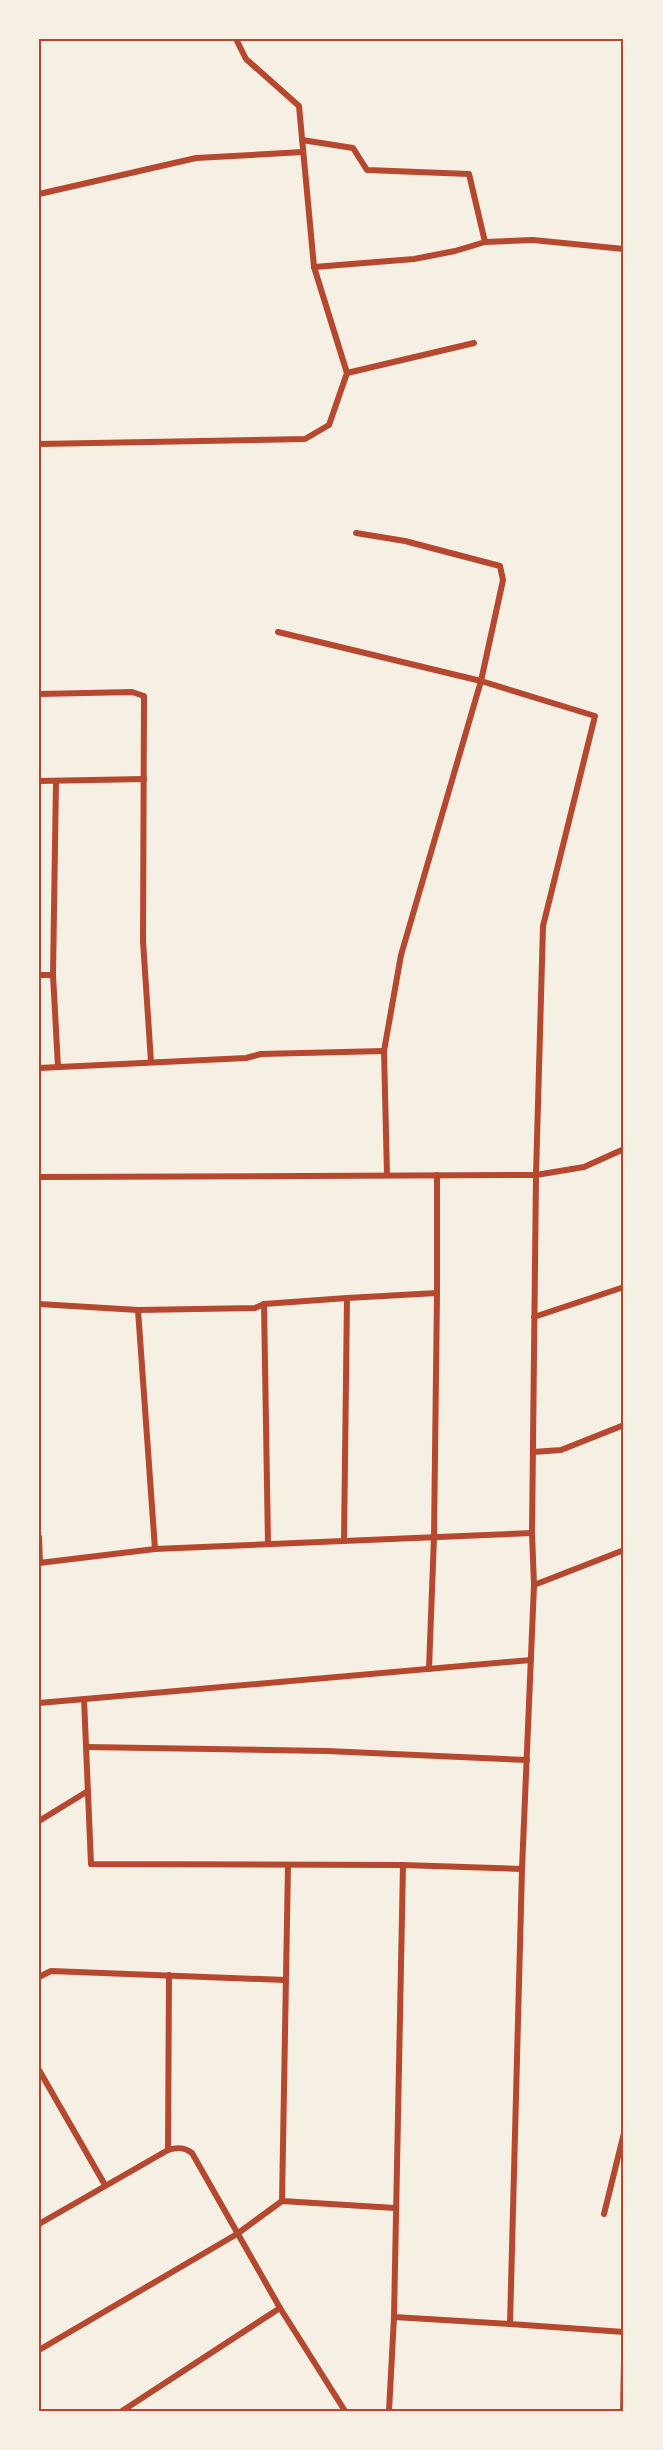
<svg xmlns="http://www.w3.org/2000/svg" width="663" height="2450" font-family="Rubik,sans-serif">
<rect width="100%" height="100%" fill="#f6efe4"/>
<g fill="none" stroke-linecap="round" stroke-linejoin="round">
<g stroke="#b5482f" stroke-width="6">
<polyline points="302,140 353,148 367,170 469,174 485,242"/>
<polyline points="39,194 196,158 303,152"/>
<polyline points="314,267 414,259 455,251 485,242 533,240 624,249"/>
<polyline points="347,373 474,343"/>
<polyline points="39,444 305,439 329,425 347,373 314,267 299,106 246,59 236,39"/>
<polyline points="356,533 405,541 500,566 503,580 481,681 401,955 384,1051 387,1175"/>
<polyline points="278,632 481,681 595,716 543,926 536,1175 532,1533 534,1585 522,1869 510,2324 394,2317"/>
<polyline points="39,694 132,692 144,696 143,941 151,1062"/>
<polyline points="39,781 144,779"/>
<polyline points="56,781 53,975 58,1067"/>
<polyline points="39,975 53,975"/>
<polyline points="39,1068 246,1058 261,1054 384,1051"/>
<polyline points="39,1177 536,1175 584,1167 624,1149"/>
<polyline points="437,1293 437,1175"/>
<polyline points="39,1304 138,1310 255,1308 264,1304 347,1298"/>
<polyline points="264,1304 268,1544"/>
<polyline points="138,1310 155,1549"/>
<polyline points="534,1317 624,1287"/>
<polyline points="533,1452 561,1450 624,1425"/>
<polyline points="39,1537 40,1563"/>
<polyline points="344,1541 347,1298 437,1293 434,1537 429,1669"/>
<polyline points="39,1563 155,1549 532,1533"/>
<polyline points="534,1585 624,1550"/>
<polyline points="84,1699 91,1864 403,1865"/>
<polyline points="39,1703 531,1660"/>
<polyline points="86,1747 327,1751 527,1760"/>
<polyline points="39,1821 88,1791"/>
<polyline points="39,1977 51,1971 285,1980"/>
<polyline points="39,2070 105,2185"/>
<polyline points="168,2150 169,1975"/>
<polyline points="282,2201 288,1865"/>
<polyline points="604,2214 624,2133"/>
<path d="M39,2224L168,2150C177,2147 184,2147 192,2153L280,2308L345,2411"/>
<polyline points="510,2324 624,2332"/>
<polyline points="39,2350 237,2234 282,2201 395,2208"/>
<polyline points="122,2411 280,2308"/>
<polyline points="389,2411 394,2317 403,1865 522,1869"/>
<polyline points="623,2411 624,2361"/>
</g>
</g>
<rect width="663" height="2450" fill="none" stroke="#f6efe4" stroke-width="81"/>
<rect x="40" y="40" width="582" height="2370" fill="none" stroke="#b5482f" stroke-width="2"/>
</svg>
